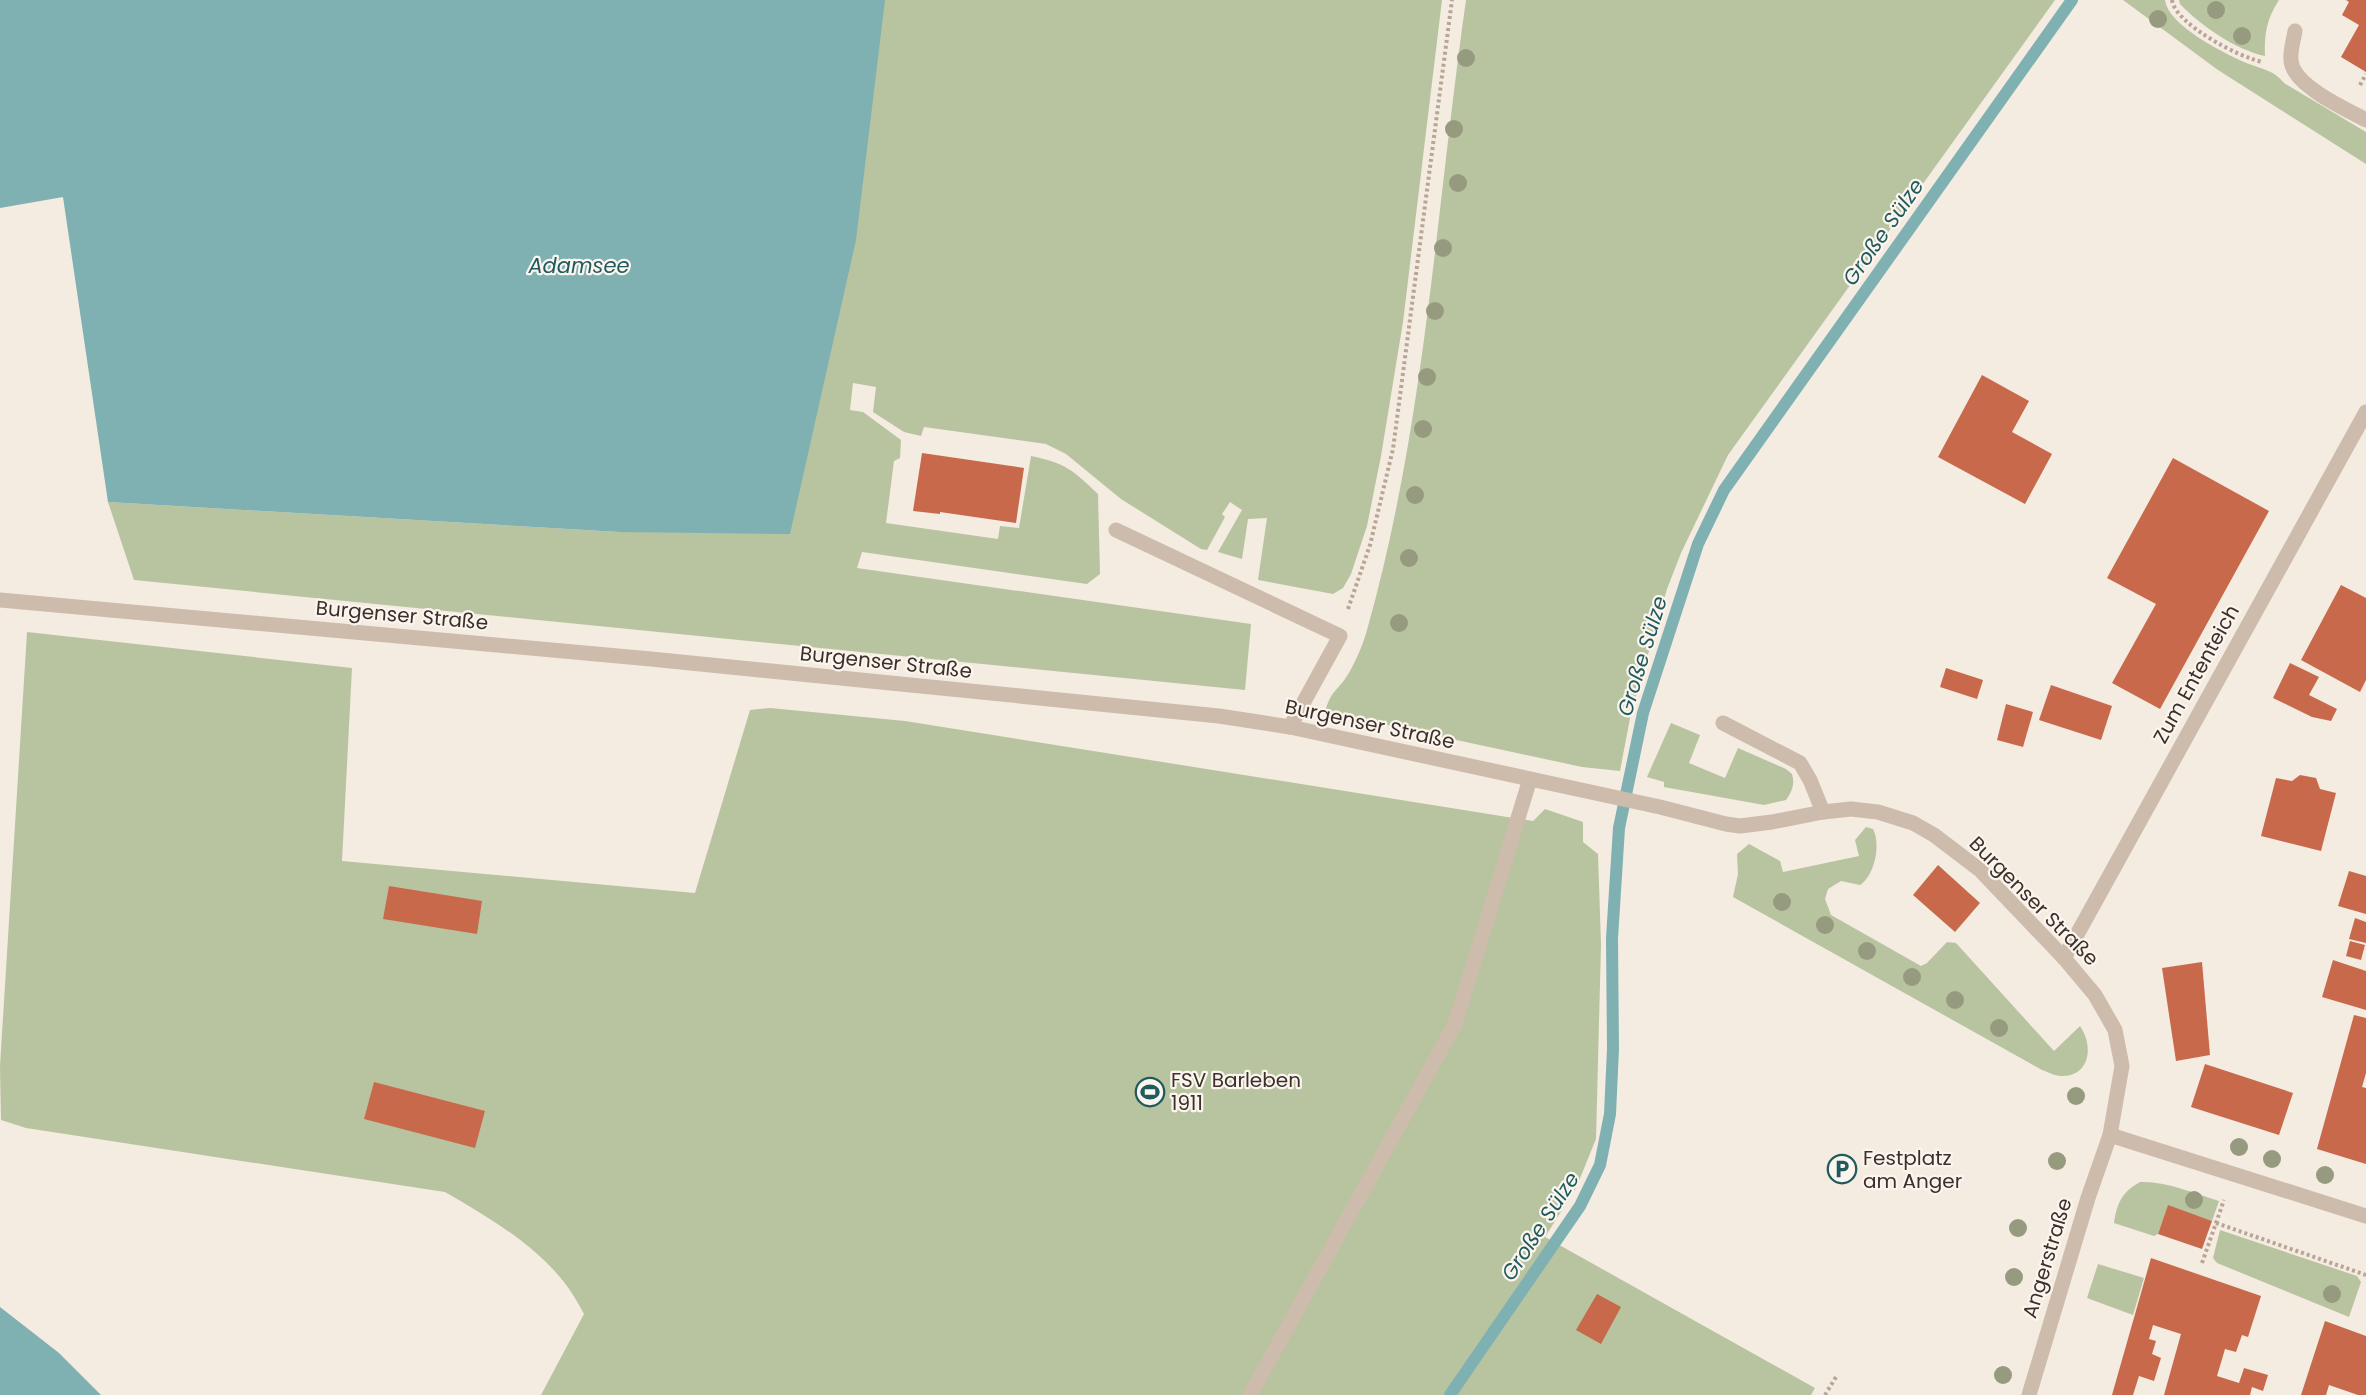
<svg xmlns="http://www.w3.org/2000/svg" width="2366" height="1395" font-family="Poppins,sans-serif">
<rect width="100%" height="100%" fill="#f4ebe1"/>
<g fill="#b8c4a0">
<path d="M686,0H1442L1403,322L1381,456L1367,526L1351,574L1343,588L1333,594L1258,580L1267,518L1248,519L1242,559L1218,552L1242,510L1230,502L1222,514L1225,517L1207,550L1201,549L1121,499L1066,454L1046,444L924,427L921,436L904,432L873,412L876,387L853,383L850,410L863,412L901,440L900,458L894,461L886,523L998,539L1000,526L1019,528L1031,456C1065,463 1073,470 1098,494L1100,574L1087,584L862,552L857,568L1251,624L1245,690L134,580L108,502L619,532Z"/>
<path d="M1466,0H2055L1728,455L1681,553L1667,589L1631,713L1620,771L1582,767L1327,712L1326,709C1331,691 1338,690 1347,676C1355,663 1363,645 1367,630C1425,425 1436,210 1466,0Z"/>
<path d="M2123,0H2165C2168,25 2222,52 2244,62C2260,69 2273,69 2284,83L2366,132V164L2218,70Z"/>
<path d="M2179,0H2279C2267,18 2264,34 2265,56C2236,50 2201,26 2180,4Z"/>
<path d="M27,632L352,668L342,861L695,893L750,710L770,708L905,721L1533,821L1545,809L1583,822V842L1598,854L1601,945L1596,1139L1576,1188L1545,1237L1815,1388L1811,1395H541L584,1314C578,1303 572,1292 564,1282C533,1243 488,1217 445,1192L26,1128L1,1120L0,1066Z"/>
<path d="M1671,723L1700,735L1689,763L1725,778L1738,748L1786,769L1792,774C1795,785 1792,791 1786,800L1764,805L1664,787V782L1647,777Z"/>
<path d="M1866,827L1873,829C1881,844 1875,875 1860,885L1841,881L1828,889L1825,899L1831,915L1921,966L1927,963L1947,942L1956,943L2054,1051L2080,1026C2094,1046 2090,1077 2061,1076C2055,1076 2048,1072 2042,1070L1733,897L1738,874L1737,854L1749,844L1780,861L1783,872L1859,856L1855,840Z"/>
<path d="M2140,1182C2167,1181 2193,1193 2219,1201L2212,1221L2168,1206L2158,1234L2154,1236L2114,1223C2117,1203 2122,1192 2140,1182Z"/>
<polygon points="2220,1230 2357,1276 2361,1282 2349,1317 2217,1263 2213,1258"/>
<polygon points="2098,1264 2144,1278 2133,1315 2087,1298"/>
</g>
<g fill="#7fb0b2">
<polygon points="0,0 885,0 856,240 790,534 619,532 108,502 63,197 0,208"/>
<polygon points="0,1307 59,1353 101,1395 0,1395"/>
</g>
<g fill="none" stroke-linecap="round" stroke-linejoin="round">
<polyline stroke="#7fb0b2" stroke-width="12" points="1450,1395 1580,1206 1600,1165 1610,1114 1613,1049 1612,938 1619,828 1643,713 1698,544 1724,490 2072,0"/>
</g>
<g fill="#c8694b">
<polygon points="2346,0 2366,0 2366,72 2341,57 2359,25 2342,15 2349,2"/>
<polygon points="1982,375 2029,401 2012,432 2052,454 2025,504 1938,457"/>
<polygon points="922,453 1024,468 1016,523 940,512 940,514 913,511"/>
<polygon points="2173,458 2269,511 2160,709 2112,683 2156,604 2107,578"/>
<polygon points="2341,585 2366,598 2366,680 2360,692 2301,660"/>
<polygon points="2290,663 2319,677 2309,695 2337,709 2331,721 2312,717 2273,698"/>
<polygon points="1946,668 1983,680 1977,699 1940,687"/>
<polygon points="2051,685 2112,706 2101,740 2039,720"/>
<polygon points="2006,704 2033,712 2023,747 1997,740"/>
<polygon points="2300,775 2316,778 2320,789 2336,793 2321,851 2261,836 2276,778 2292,781"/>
<polygon points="1938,865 1980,903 1955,932 1913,895"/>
<polygon points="2349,871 2366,876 2366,914 2338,906"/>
<polygon points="389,886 482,901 477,934 383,919"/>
<polygon points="2355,918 2366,922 2366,943 2349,939"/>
<polygon points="2350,941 2365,945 2361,960 2346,956"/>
<polygon points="2333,960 2366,971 2366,1010 2322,997"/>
<polygon points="2202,962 2210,1055 2176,1061 2162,968"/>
<polygon points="2354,1015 2366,1018 2366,1073 2362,1087 2366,1088 2366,1164 2317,1149"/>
<polygon points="2205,1064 2293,1093 2279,1135 2191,1107"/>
<polygon points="374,1082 485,1111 475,1148 364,1119"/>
<polygon points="2168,1205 2212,1221 2202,1249 2158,1234"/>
<polygon points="2151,1258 2261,1296 2248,1337 2242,1335 2236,1352 2225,1349 2217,1376 2239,1383 2244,1368 2268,1375 2263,1391 2252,1387 2250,1395 2164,1395 2181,1334 2153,1325 2149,1339 2156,1341 2152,1354 2161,1358 2154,1381 2139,1376 2133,1395 2112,1395"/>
<polygon points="1597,1294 1621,1307 1601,1344 1576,1330"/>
<polygon points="2325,1321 2366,1336 2366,1395 2358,1395 2329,1385 2326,1395 2301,1395"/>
</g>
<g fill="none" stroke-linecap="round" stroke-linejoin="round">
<g stroke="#b9a596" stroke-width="4" stroke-dasharray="3 3" stroke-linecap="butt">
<path d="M2172,0C2175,24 2240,58 2263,62"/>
<polyline points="2360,85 2366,74"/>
<polyline points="1348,609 1370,545 1393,449 1452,0"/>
<polyline points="2216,1223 2366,1275"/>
<polyline points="2202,1263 2224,1200"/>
<polyline points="1825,1395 1836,1377"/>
</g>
<g stroke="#cdbbac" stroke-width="15">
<path d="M2295,31C2293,43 2288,57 2293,68C2303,90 2346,109 2366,120"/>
<polyline points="1116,530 1340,636 1290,727"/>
<polyline points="0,600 651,659 1219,716 1290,727 1660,807 1726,824 1740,826 1772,822 1823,812 1851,809 1878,812 1913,823 1934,835 1980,870 2064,958 2095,995 2115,1030 2122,1066 2110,1135 2088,1198 2029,1395"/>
<polyline points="1723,723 1800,763 1810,780 1823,812"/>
<polyline points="2064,958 2366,412"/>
<polyline points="2110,1135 2366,1216"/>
<polyline points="1250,1395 1455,1024 1530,779"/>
</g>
</g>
<g fill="#969b7f">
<circle cx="2216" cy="10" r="9"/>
<circle cx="2158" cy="19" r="9"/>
<circle cx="2242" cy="36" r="9"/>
<circle cx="1466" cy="58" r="9"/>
<circle cx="1454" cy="129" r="9"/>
<circle cx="1458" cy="183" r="9"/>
<circle cx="1443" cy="248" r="9"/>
<circle cx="1435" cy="311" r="9"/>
<circle cx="1427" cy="377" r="9"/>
<circle cx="1423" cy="429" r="9"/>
<circle cx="1415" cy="495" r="9"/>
<circle cx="1409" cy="558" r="9"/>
<circle cx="1399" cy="623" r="9"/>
<circle cx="1782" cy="902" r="9"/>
<circle cx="1825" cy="925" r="9"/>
<circle cx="1867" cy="951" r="9"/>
<circle cx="1912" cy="977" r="9"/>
<circle cx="1955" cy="1000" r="9"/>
<circle cx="1999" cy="1028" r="9"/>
<circle cx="2076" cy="1096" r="9"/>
<circle cx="2239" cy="1147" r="9"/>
<circle cx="2272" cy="1159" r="9"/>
<circle cx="2057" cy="1161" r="9"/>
<circle cx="2325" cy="1175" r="9"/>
<circle cx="2194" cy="1200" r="9"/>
<circle cx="2018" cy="1228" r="9"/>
<circle cx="2014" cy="1277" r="9"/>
<circle cx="2332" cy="1294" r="9"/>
<circle cx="2003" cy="1375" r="9"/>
</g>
<defs>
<g id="stadium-ring" transform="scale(1.5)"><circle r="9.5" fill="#fbf5ee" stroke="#1f5a5e" stroke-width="1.5"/><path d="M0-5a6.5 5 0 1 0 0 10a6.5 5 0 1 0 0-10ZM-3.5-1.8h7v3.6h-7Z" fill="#1f5a5e"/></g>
<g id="parking-ring" transform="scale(1.5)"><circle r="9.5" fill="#fbf5ee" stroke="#1f5a5e" stroke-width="1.5"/><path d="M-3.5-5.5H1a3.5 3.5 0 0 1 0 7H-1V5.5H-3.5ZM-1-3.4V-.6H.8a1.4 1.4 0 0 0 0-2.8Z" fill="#1f5a5e"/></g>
</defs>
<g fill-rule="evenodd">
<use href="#stadium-ring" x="1150" y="1092"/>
<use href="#parking-ring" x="1842" y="1169"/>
</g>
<g text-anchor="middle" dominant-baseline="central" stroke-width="4.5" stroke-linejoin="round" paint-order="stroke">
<g font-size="20" fill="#3b302b" stroke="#fbf5ee">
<text transform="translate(402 615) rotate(5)">Burgenser Straße</text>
<text transform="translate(886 662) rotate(6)">Burgenser Straße</text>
<text transform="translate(2196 674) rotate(-61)">Zum Ententeich</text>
<text transform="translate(1370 724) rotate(12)">Burgenser Straße</text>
<text transform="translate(2034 901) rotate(45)">Burgenser Straße</text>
<text transform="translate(2047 1258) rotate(-73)">Angerstraße</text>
</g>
<g font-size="20" fill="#3b302b" stroke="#fbf5ee" text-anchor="start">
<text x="1171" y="1080">FSV Barleben<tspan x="1171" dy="23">1911</tspan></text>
<text x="1863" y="1158">Festplatz<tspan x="1863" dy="23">am Anger</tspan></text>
</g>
<g font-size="21" font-style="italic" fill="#1f5a5e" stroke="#fbf5ee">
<text transform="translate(1883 232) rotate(-55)">Große Sülze</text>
<text x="579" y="265">Adamsee</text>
<text transform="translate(1642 656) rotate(-73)">Große Sülze</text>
<text transform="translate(1540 1226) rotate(-57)">Große Sülze</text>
</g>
</g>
</svg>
